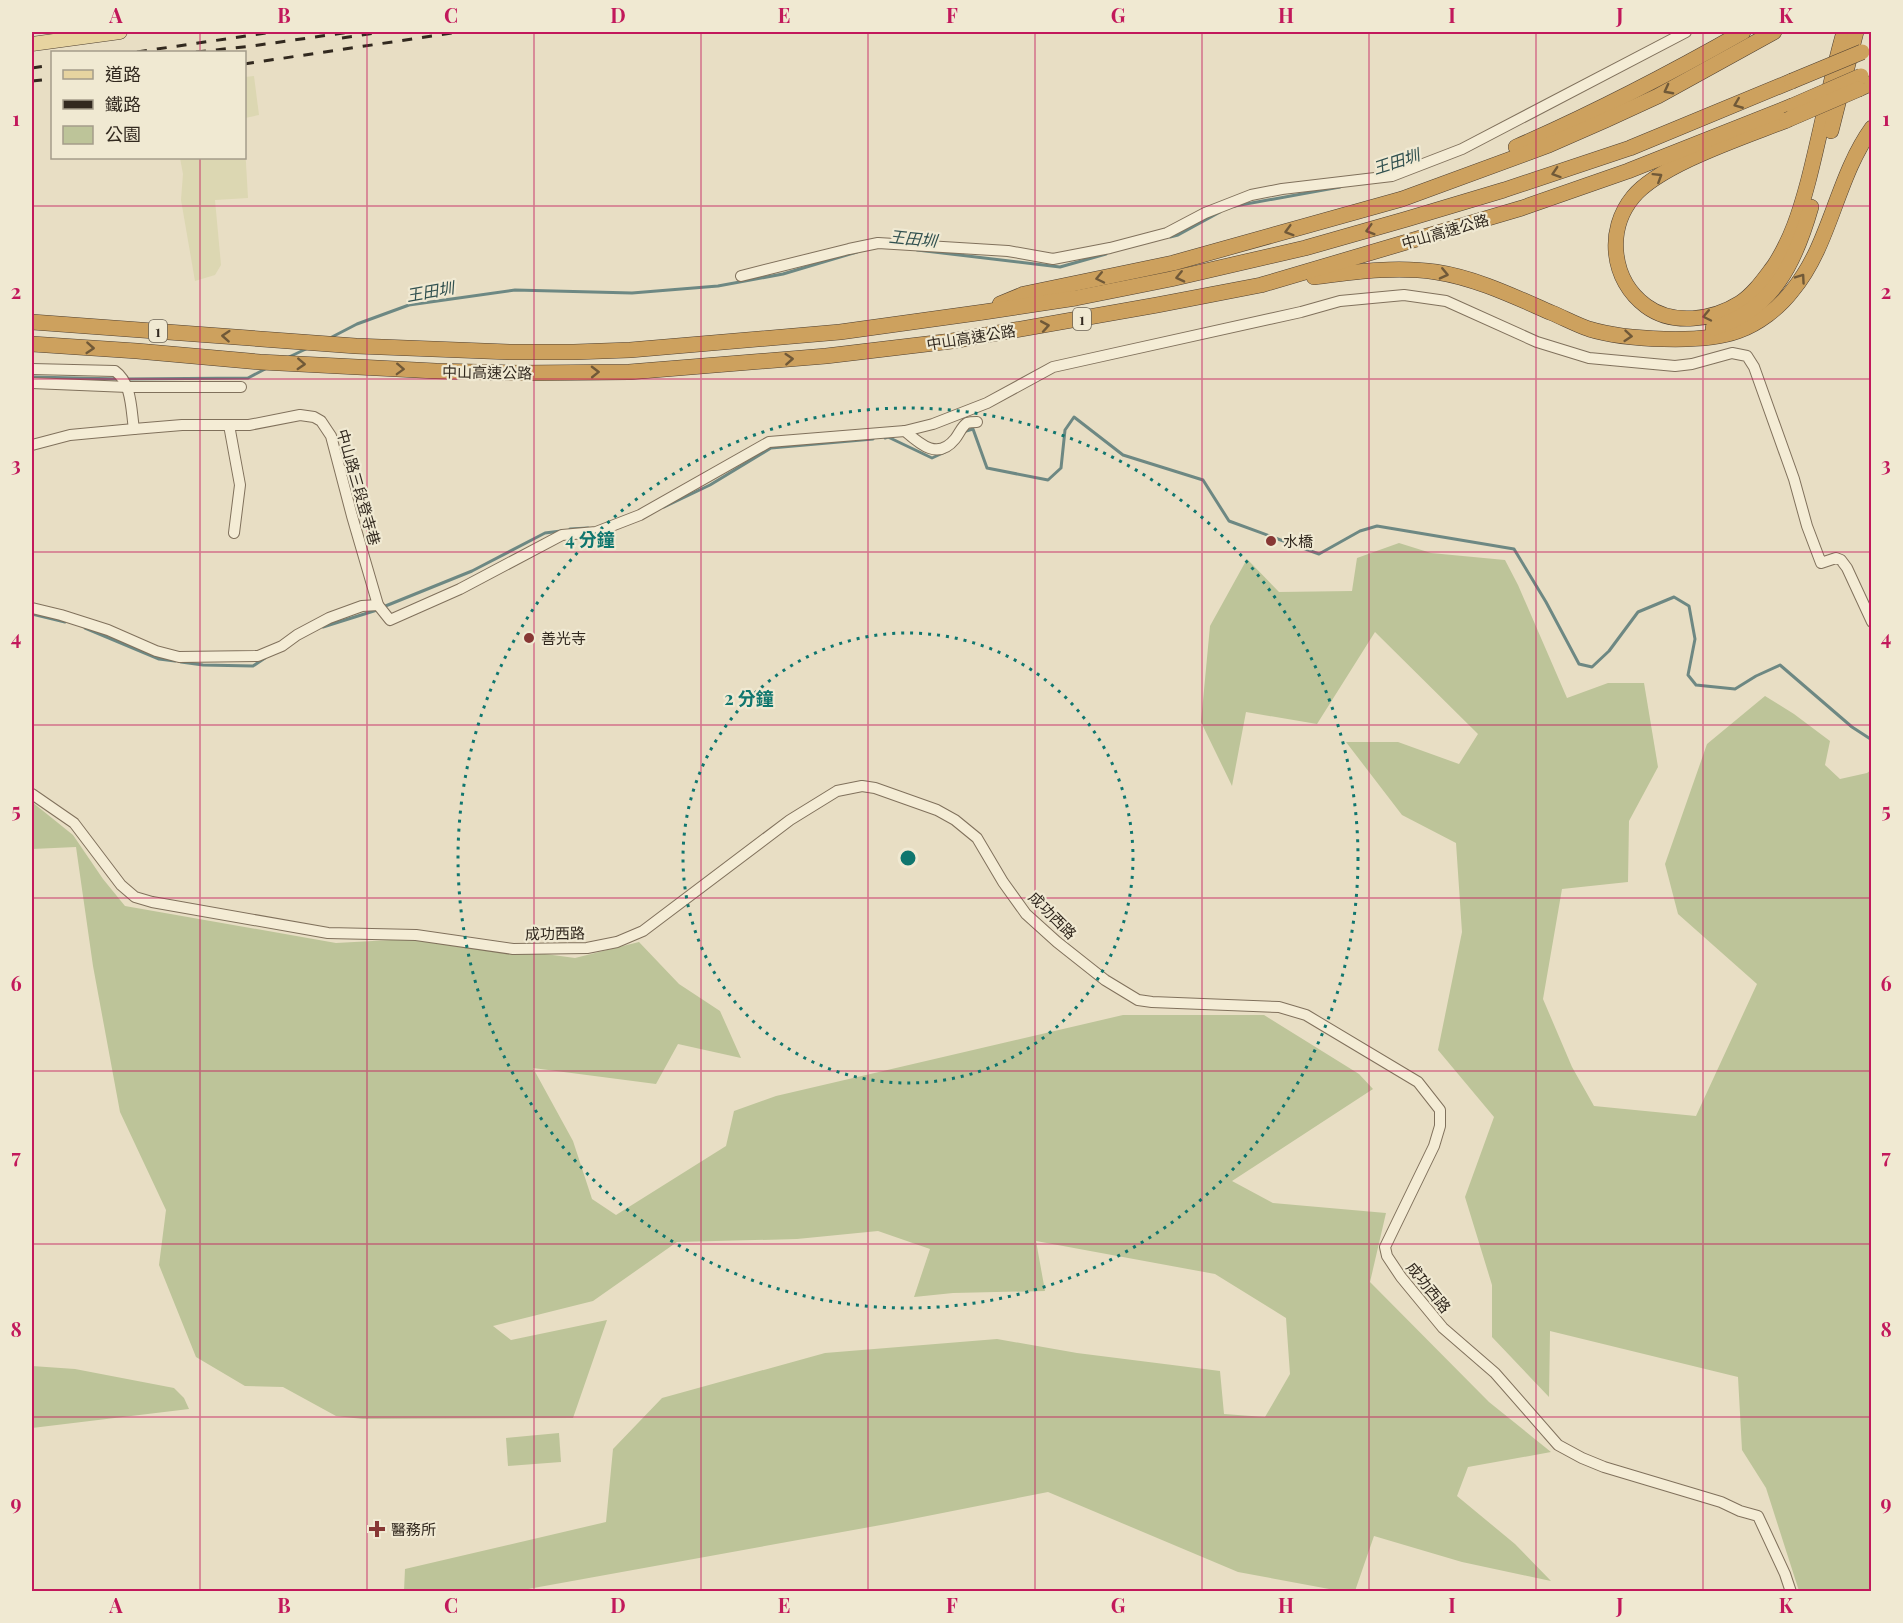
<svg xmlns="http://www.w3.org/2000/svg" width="1903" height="1623" font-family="'Playfair Display','Noto Sans TC',serif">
<rect width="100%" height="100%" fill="#e8dec4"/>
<g fill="#dcd7b2">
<polygon points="254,76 259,115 245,118 245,77"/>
<polygon points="245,146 248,198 215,200 221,265 215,275 195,281 181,200 183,174 180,158 244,158"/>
</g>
<g fill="#bdc499">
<polygon points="1399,543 1431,553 1505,560 1518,585 1567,698 1608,683 1644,683 1658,767 1629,821 1628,882 1562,889 1543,999 1572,1067 1594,1106 1696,1116 1757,984 1678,914 1665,864 1707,744 1765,696 1794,714 1830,741 1825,765 1840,779 1867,773 1871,770 1871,1591 1799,1591 1766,1488 1742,1450 1738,1377 1550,1331 1549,1397 1492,1337 1492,1285 1465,1197 1494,1117 1438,1050 1462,932 1456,843 1402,815 1346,742 1398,742 1459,764 1478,734 1375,632 1317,724 1246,712 1232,786 1201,722 1210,626 1247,559 1279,592 1352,591 1357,558"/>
<polygon points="32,802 73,835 103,879 125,906 336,943 428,938 575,958 639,942 679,984 720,1011 741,1058 678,1044 656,1084 533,1068 573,1141 592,1199 616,1215 726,1146 734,1111 776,1096 1123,1015 1264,1015 1359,1074 1373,1089 1232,1181 1273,1203 1386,1213 1370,1282 1489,1402 1551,1452 1468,1467 1457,1496 1515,1544 1551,1581 1462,1562 1374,1536 1355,1591 1340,1591 1238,1572 1048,1492 892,1523 517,1591 404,1591 405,1569 606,1522 613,1449 662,1398 825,1353 997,1339 1077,1353 1220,1371 1224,1414 1265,1417 1290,1374 1286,1318 1215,1274 1036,1241 1045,1291 953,1293 914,1297 930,1249 878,1231 797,1239 677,1242 593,1301 493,1326 511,1340 607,1320 573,1418 363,1419 336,1416 283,1387 245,1386 196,1357 159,1265 166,1210 120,1112 93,966 76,847 32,849"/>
<polygon points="32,1366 75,1369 174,1388 184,1398 189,1409 32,1428"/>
<polygon points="559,1433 561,1462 508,1466 506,1438"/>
</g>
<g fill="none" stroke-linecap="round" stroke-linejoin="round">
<g stroke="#6d8883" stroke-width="3">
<polyline points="1235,206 1340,187"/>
<polyline points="1170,237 1178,235 1220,212"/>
<polyline points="917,250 1060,267 1106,254"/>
<polyline points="330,338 357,324 409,305 515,290 632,293 718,286 783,274 857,252"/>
<polyline points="289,357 308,348"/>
<polyline points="32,377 120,379"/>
<polyline points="126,379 248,378 267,368"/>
<polyline points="966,431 973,429 987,468 1048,480 1061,468 1065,430 1074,417 1123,455 1203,480 1229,521 1319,554 1360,531 1377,526 1514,549 1546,602 1579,664 1592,667 1609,651 1638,612 1674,597 1689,606 1695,639 1688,675 1696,685 1735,689 1756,676 1780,665 1852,727 1872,740"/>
<polyline points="885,438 888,437 932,458 945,452"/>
<polyline points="664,507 710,485 771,448 873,439"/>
<polyline points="570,529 588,528"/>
<polyline points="383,607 472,571 545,533 561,531"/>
<polyline points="32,614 65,622"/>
<polyline points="323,627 377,610"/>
<polyline points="85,628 159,659 175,661"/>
<polyline points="181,662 203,665 253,666 265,658"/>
</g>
<g stroke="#80715c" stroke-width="12">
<g id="minor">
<polyline points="741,276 849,249 878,243 1008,251 1053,259 1110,248 1167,233 1205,213 1251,195 1282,189 1392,176 1462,149 1686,32"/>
<path d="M32,369L115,371C132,383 131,410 134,429L182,425H249L300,415L314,417L321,421L331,436L352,516L378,605L390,620L460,589L562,535L596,532L640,515L769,442L905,431L933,424L987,403L1053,367L1301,312L1340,301L1404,295L1446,301L1537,342L1589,358L1675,366L1692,364L1732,353L1747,356L1754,367L1794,479L1807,526L1821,563L1836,558L1841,560L1847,568L1872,622"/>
<polyline points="32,383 128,387 241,387"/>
<polyline points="229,425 240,485 234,533"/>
<path d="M905,431C921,445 938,460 955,439C959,434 962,426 967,423C970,422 974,422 977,422"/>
<polyline points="32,445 70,435 134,429"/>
<polyline points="32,608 61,615 108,630 156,651 179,657 258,656 282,646 297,635 329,618 362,606 378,605"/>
<polyline points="32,794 74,823 121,885 135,897 152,902 328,933 416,935 513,949 587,948 617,942 643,931 790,820 837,791 862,786 875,788 937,810 955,820 977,838 1003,882 1026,914 1057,942 1105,980 1138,1000 1152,1002 1279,1007 1306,1015 1418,1082 1440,1110 1440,1126 1434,1146 1385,1247 1387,1256 1401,1277 1443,1328 1495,1373 1558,1445 1582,1458 1604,1467 1721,1502 1740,1511 1758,1516 1785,1574 1791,1592"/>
</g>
</g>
<g stroke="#4e3f30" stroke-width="15">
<polyline id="major" points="32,44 120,32"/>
</g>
<g stroke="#4e3f30" stroke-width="16">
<g id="highway">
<polyline points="1859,89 1872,83"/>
<path d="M1787,120C1747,136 1660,164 1633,197C1606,230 1611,280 1646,306C1673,326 1713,320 1740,303C1754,294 1764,279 1774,266C1791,240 1800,212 1808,182C1821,132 1830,81 1844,32"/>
<polyline points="1831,131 1856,32"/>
<path d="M1516,147C1594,113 1669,74 1743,32"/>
<path d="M1314,277C1354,272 1395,266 1436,272C1476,278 1515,297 1552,313C1564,318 1577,325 1589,329C1625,340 1703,344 1738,331C1758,324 1779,308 1792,291C1831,244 1836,178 1872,128"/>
<polyline points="1000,304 1024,294 1173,263 1402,199 1549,145 1606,120 1658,96 1774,32"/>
<polyline points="32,322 356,346 510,352 574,352 630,350 840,332 984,312 1076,298 1171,279 1305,248 1407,219 1504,190 1630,148 1792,81"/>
<path d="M1713,328C1773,310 1795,263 1811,207"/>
<polyline points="32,344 137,351 260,362 436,371 519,373 629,372 826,356 952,341 1157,305 1261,285 1522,208 1628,171 1792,106"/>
</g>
</g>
<use href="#minor" stroke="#f4ecd5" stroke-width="10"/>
<use href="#major" stroke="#e7d4a0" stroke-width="14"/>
<use href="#highway" stroke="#cda15e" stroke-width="15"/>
<g stroke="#32291f" stroke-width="3" stroke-dasharray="10 10" stroke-linecap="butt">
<polyline points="342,38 382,32"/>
<polyline points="137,52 273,32"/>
<polyline points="196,52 252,46 350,32"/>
<polyline points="244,64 459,32"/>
<polyline points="32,68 52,65"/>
<polyline points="32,81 52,79"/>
</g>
<g stroke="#4e3f30" stroke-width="16" stroke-linecap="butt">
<g id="highway-bridge">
<polyline points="1792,81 1862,52"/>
<polyline points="1792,106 1861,76"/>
<polyline points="1787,120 1859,89"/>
</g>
</g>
<use href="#highway-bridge" stroke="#cda15e" stroke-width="15"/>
</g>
<defs><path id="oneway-chevron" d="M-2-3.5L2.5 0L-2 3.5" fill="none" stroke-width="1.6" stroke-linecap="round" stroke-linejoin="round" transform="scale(1.5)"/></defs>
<g stroke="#705938">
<use href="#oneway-chevron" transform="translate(1668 90) rotate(152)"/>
<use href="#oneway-chevron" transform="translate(1738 104) rotate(158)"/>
<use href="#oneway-chevron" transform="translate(1556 173) rotate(162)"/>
<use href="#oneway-chevron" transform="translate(1658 177) rotate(-32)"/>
<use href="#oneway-chevron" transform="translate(1370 230) rotate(164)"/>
<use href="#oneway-chevron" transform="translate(1289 231) rotate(164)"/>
<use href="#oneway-chevron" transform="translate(1444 274) rotate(13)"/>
<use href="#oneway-chevron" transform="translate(1180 277) rotate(167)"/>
<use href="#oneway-chevron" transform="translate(1100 278) rotate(168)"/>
<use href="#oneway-chevron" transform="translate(1801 278) rotate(-55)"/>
<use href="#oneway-chevron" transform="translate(1707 316) rotate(168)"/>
<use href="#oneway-chevron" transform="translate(1045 326) rotate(-10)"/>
<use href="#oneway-chevron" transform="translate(226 336) rotate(-176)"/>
<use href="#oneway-chevron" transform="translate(1628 336) rotate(5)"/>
<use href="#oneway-chevron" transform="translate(90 348) rotate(4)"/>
<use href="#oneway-chevron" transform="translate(789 359) rotate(-4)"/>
<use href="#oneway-chevron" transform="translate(301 364) rotate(3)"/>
<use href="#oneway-chevron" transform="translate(400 369) rotate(2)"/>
<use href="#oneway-chevron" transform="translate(595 372) rotate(-1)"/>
</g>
<path fill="none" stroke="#c2185b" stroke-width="1.5" stroke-opacity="0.55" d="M200,32V52M367,32V1592M534,32V1592M701,32V1592M868,32V1592M1035,32V1592M1202,32V1592M1369,32V1592M1536,32V1592M1703,32V1592M200,158V1592M32,206H1872M32,379H1872M32,552H1872M32,725H1872M32,898H1872M32,1071H1872M32,1244H1872M32,1417H1872"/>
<g fill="none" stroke="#0f766e" stroke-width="3" stroke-dasharray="3 6">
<circle cx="908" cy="858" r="225"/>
<circle cx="908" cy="858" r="450"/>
</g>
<g fill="#873734" stroke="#f0e9d2" stroke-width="2">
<circle cx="1271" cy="541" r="6"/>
<circle cx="529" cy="638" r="6"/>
<path d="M374 1520h6v6h6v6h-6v6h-6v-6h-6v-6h6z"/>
</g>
<g text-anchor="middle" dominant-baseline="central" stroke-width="4.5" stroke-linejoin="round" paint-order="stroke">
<g fill="#f0e9d2" stroke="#6b6355" stroke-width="1.5">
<rect x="1073" y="308" width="18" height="22" rx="4.5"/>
<rect x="149" y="320" width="18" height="22" rx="4.5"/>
</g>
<g font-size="14" font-weight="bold" fill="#32291f">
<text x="1082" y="319">1</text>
<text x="158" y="331">1</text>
</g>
<g font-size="15" fill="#32291f" stroke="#f0e9d2">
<text transform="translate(1445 231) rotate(-16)">中山高速公路</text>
<text transform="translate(971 337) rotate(-9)">中山高速公路</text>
<text transform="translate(487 372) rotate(1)">中山高速公路</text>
<text transform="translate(359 487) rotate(74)">中山路三段登寺巷</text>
<text transform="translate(1053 915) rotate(45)">成功西路</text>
<text transform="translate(555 933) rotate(-1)">成功西路</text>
<text transform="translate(1429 1287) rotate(51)">成功西路</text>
</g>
<g font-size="15" fill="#32291f" stroke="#f0e9d2" text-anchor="start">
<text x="1283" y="541">水橋</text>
<text x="541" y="638">善光寺</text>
<text x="391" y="1529">醫務所</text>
</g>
<g font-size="16" font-style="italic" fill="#30504f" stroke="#f0e9d2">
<text transform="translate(1396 161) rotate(-18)">王田圳</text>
<text transform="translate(913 238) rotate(6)">王田圳</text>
<text transform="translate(430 291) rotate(-10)">王田圳</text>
</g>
</g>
<circle cx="908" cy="858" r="9" fill="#0f766e" stroke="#f0e9d2" stroke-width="3"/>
<g font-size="18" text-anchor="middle" font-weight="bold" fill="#0f766e" stroke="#f0e9d2" stroke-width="4.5" stroke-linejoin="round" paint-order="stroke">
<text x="590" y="546">4 分鐘</text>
<text x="749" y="705">2 分鐘</text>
</g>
<rect width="1903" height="1623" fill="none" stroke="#f0e9d2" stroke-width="66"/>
<rect x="51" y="51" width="195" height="108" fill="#f0e9d2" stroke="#a49c8a" stroke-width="1.5"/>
<rect x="63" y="70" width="30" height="9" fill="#e7d4a0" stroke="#a49c8a" stroke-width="1.5"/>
<text x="105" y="81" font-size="18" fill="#32291f">道路</text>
<rect x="63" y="100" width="30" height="9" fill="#32291f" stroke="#a49c8a" stroke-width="1.5"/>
<text x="105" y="111" font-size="18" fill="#32291f">鐵路</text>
<rect x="63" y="126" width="30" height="18" fill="#bdc499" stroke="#a49c8a" stroke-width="1.5"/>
<text x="105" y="141" font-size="18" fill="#32291f">公園</text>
<rect x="33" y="33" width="1837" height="1557" fill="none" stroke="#c2185b" stroke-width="2"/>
<g font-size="20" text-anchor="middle" font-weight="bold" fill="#c2185b">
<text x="116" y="23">A</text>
<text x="284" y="23">B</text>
<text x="451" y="23">C</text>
<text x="618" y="23">D</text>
<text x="784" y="23">E</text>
<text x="952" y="23">F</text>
<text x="1118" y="23">G</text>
<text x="1286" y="23">H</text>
<text x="1452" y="23">I</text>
<text x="1620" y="23">J</text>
<text x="1786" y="23">K</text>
<text x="16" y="126">1</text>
<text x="1886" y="126">1</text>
<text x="16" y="299">2</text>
<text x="1886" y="299">2</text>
<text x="16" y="472">3</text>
<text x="1886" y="472">3</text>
<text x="16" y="645">4</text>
<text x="1886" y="645">4</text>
<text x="16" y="818">5</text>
<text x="1886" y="818">5</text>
<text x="16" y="991">6</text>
<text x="1886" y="991">6</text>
<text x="16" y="1164">7</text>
<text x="1886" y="1164">7</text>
<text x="16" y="1337">8</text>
<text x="1886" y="1337">8</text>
<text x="16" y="1510">9</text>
<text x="1886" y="1510">9</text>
<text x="116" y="1613">A</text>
<text x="284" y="1613">B</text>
<text x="451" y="1613">C</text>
<text x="618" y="1613">D</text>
<text x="784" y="1613">E</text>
<text x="952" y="1613">F</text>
<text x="1118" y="1613">G</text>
<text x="1286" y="1613">H</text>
<text x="1452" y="1613">I</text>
<text x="1620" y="1613">J</text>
<text x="1786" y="1613">K</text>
</g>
</svg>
